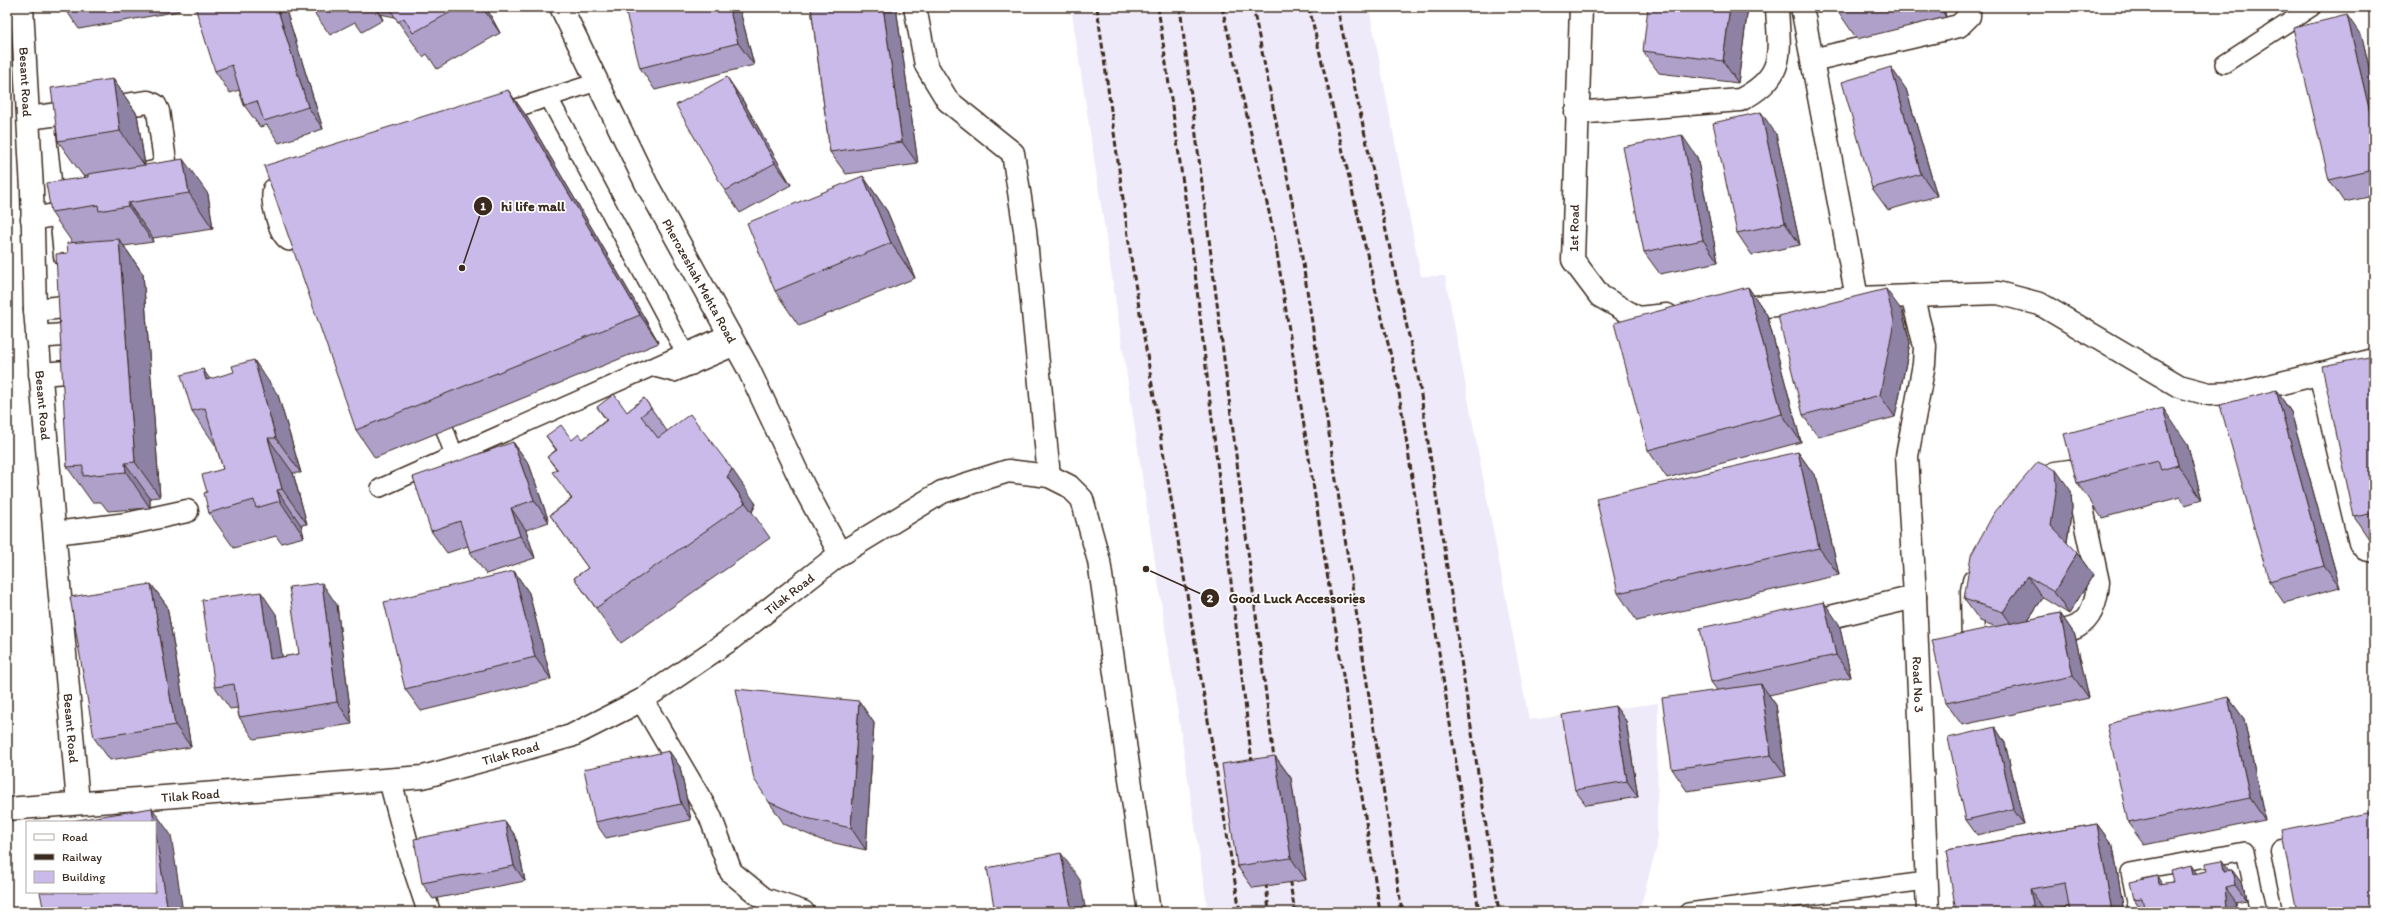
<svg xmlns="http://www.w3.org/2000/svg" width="2381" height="919" font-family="Itim,sans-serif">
<rect width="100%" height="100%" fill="#fff"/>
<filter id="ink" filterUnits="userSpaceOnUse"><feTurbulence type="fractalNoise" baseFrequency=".025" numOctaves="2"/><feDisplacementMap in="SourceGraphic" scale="8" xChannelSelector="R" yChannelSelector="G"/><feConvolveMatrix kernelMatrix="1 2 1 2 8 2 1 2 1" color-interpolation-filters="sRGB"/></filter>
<g filter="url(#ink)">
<polygon fill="#efeaf9" points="1071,7 1369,7 1421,276 1445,276 1529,720 1658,703 1657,846 1639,912 1208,912"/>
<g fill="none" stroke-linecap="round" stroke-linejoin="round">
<g stroke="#3b2a1e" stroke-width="20">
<g id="lane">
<polyline points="2224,64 2312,7"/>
<polyline points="549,98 692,366"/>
<polyline points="498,114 597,82"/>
<path d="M292,179L272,188C268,199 277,237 289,242L295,240"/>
<polyline points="651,367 674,373 737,346"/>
<polyline points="445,430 454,455"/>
<polyline points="380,488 729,333"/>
<polyline points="1688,912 1926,881"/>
<polyline points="2138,912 2130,872 2245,851 2258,912"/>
</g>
</g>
<g stroke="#3b2a1e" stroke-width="25">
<g id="street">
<path id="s1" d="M22,7L32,190L35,310L78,803"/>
<path id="s2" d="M561,7L646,183L748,368L804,487L840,554"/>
<polyline points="915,7 926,65 948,101 1013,153 1025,230 1049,476"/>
<polyline points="1581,7 1573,260 1600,296 1638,318 1667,315"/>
<polyline points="1802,7 1857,298"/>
<polyline points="1812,60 1959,26 1969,16 1969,7"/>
<path d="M1576,113L1740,100C1787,76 1779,53 1777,7"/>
<polyline points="29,118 148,102 155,105 158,111 165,161 159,171 141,175"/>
<polyline points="68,130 74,184"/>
<polyline points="61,214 65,256"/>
<polyline points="32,219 82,210"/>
<path id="s3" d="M1912,296L1925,346L1924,364L1907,456L1915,597L1928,912"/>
<polyline points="1731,309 1857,298 1998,293 2040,304 2179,386 2209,394 2241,393 2374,360"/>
<polyline points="35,310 74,306"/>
<polyline points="37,337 76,334"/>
<polyline points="2320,373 2360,543 2365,549 2374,551"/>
<polyline points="40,374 80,371"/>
<path d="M2037,492L2055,473L2069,471L2075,476L2098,582C2097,598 2093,617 2078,626C2069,632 2051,632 2040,634"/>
<polyline points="55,533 127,524 187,511"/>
<polyline points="1805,623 1915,597"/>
<polyline points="1973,647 1972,591 1974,581"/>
<polyline points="642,700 710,816 731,872 764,899 803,912"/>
<polyline points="390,780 410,855 429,912"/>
<polyline points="2282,851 2295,912"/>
</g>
</g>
<g stroke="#3b2a1e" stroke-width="25">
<g id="secondary">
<path id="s4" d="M7,809L423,777L571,736L642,700L727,642L840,554L942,492L1008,471L1049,476L1069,486L1082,499L1099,561L1149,912"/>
</g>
</g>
<use href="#lane" stroke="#fff" stroke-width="17"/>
<use href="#street" stroke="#fff" stroke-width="22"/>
<use href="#secondary" stroke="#fff" stroke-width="22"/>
<g stroke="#3b2a1e" stroke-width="3" stroke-dasharray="6 3" stroke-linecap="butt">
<polyline points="1097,7 1132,265 1240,912"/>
<polyline points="1158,7 1192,247 1253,771"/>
<polyline points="1180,7 1275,767"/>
<polyline points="1222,7 1274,234 1380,912"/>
<polyline points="1253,7 1298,231 1402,912"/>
<polyline points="1309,7 1398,386 1479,912"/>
<polyline points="1337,7 1419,382 1499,912"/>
<polyline points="1288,872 1295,912"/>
<polyline points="1265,874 1269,912"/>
</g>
</g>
<g fill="#aea0c9" stroke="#3b2a1e">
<polygon points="64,7 178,7 179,11 79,29"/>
<polygon points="285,7 323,129 279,143 267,125 260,127 244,105 239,90 230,93 215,71"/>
<polygon points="310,7 486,7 500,33 437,69 427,54 423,57 395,17 380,14 383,20 362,32 355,22 330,35"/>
<polygon points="739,7 754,65 655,90 640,68"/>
<polygon points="811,7 896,7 918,164 846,174 830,152"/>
<polygon points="1748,7 1738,83 1659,73 1643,51"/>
<polygon points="1835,7 1944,7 1946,17 1857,39"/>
<polygon points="2362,37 2374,88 2374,196 2344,202 2329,180"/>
<polygon points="113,79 137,114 145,165 208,194 213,229 153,238 153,242 124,246 143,274 160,497 150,498 150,508 108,511 101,502 92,502 67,467 68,253 72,242 51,212 88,177 88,175 83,176 58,141"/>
<polygon points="1906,89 1937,196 1888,210 1872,188"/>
<polygon points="508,90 527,117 659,343 375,458 356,430"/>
<polygon points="742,99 791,185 740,213 725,191"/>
<polygon points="1776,134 1800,245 1752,255 1737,233"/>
<polygon points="1697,157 1718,262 1660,274 1644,252"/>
<polygon points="863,176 887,211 915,278 799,326 775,291"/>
<polygon points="1748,287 1767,315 1801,442 1667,478 1648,450"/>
<polygon points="1902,311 1910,343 1895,417 1818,437 1803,415"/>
<polygon points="2374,356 2374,538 2369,539 2354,517"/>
<polygon points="210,379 278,395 301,473 293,473 307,524 301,525 304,537 281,543 276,536 234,548 209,513 207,492 223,469 216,446 192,411"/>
<polygon points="2276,390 2291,412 2340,588 2284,603 2269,581"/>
<polygon points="644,398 667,431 756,504 752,512 770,538 621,643 574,578 588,568 550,515 571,499 557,470 547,457 556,450 546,436 572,440 583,439 606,420 597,407 627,412"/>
<polygon points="513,442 529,464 549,522 526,530 535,558 486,574 470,552 468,546 447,553 431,531"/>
<polygon points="2187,443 2202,500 2185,505 2180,497 2102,518 2077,483"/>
<polygon points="1798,452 1817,479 1839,575 1637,621 1618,593"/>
<polygon points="2071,491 2072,508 2067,543 2077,553 2093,575 2069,614 2043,598 2028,620 2060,613 2075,635 2089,698 1962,725 1946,703 1997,627 1980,621 1964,599"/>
<polygon points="514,571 529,593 551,679 421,711 405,689"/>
<polygon points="151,584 167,606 191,747 110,760 94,738"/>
<polygon points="337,605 352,724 254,739 239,717 237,708 230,709 215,687 276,614 282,657 299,654"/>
<polygon points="1839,624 1851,677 1769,695 1776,705 1786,776 1687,791 1672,769 1717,690 1711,682"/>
<polygon points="2228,697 2244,719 2265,820 2144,845 2128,823"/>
<polygon points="859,701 874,723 866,850 821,840 784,824 769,802"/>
<polygon points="1615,706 1626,721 1638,797 1586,805 1575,790"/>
<polygon points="7,708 10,736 7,736"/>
<polygon points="1995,727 2005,743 2024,825 1977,835 1966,820"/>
<polygon points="669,751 680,767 691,820 606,838 595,822"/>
<polygon points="1275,756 1291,778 1306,880 1253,888 1237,866"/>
<polygon points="505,821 516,837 525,881 433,899 422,883"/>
<polygon points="2097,824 2113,846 2124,912 2070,912 2069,907 2045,911 1946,850"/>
<polygon points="2232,870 2243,885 2246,900 2236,902 2237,912 2143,912 2134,899 2163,884 2173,882 2197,874"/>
</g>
<g fill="#8d82a4" stroke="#3b2a1e">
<polygon points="277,7 285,7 323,129 308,107"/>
<polygon points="374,7 375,7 380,14 383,20"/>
<polygon points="482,7 486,7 500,33"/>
<polygon points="729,7 739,7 754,65 738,43"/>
<polygon points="883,7 896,7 918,164 902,142"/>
<polygon points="1730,7 1748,7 1738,83 1723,61"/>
<polygon points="1939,7 1944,7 1946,17"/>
<polygon points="2347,15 2362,37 2374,88 2374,130"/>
<polygon points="1891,67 1906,89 1937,196 1921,174"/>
<polygon points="727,77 742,99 791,185 775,163"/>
<polygon points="113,79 137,114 145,166 120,131"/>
<polygon points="508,90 527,117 659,343 640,315"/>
<polygon points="1761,112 1776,134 1800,245 1785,223"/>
<polygon points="1682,135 1697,157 1718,262 1703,240"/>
<polygon points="183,159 208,194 213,229 189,193"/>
<polygon points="863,176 887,211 915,278 891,243"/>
<polygon points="128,203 153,238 153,242 128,206"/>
<polygon points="119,239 143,274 160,497 135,462"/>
<polygon points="1748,287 1767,315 1801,442 1782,414"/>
<polygon points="1886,289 1902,311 1910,343 1895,417 1880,395"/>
<polygon points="254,360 278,395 301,473 276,438"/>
<polygon points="203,369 227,404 206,380"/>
<polygon points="2276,390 2291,412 2340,588 2324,566"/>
<polygon points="2163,408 2187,443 2202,500 2178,465"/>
<polygon points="268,438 293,473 307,524 282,489"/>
<polygon points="513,442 529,464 549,522 534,500"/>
<polygon points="1798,452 1817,479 1839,575 1819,548"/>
<polygon points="125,463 150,498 150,508 126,472"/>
<polygon points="732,469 756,504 752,512 727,477"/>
<polygon points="2056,470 2071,491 2072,508 2066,548 2051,526"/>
<polygon points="277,490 301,525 304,537 280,501"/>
<polygon points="511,508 526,530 535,558 520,536"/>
<polygon points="2077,553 2093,575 2069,614 2054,592"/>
<polygon points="514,571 529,593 551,679 535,657"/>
<polygon points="2027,576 2043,598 2018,634 2003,612"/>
<polygon points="322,583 337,605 352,724 337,702"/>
<polygon points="151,584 167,606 191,747 175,725"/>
<polygon points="261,592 276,614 286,681 270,659"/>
<polygon points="1824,602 1839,624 1851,677 1836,655"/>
<polygon points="2060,613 2075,635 2089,698 2073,676"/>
<polygon points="1761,684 1776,705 1786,776 1771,755"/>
<polygon points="2228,697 2244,719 2265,820 2250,798"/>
<polygon points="859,701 874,723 866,850 851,828"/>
<polygon points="1615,706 1626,721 1638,797 1627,781"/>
<polygon points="7,708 10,736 7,732"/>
<polygon points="1995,727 2005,743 2024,825 2013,809"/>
<polygon points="669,751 680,767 691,820 681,804"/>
<polygon points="1275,756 1291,778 1306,880 1291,858"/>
<polygon points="152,808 171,835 183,912 168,912 155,829 155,822 154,822"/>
<polygon points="505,821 516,837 525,881 514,866"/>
<polygon points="2097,824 2113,846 2124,912 2112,912"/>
<polygon points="1061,853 1080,880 1086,912 1072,912"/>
<polygon points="2222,860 2233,875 2224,871"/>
<polygon points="2191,865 2202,881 2193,874"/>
<polygon points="2232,870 2243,885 2246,900 2235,885"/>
<polygon points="2158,876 2168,892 2159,884"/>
<polygon points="2225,887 2236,902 2237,912 2229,912 2227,908"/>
<polygon points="2030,889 2045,911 2046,912 2034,912"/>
</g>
<g fill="#cabaea" stroke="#3b2a1e">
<polygon points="195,7 277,7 308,107 264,121 257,101 244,105 232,65 215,71"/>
<polygon points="389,7 460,7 413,33 404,18 398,22"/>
<polygon points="633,7 729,7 738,43 640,68 625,9"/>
<polygon points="811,7 883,7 902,142 830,152"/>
<polygon points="1648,7 1730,7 1723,61 1643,51"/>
<polygon points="2347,15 2374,130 2374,170 2329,180 2293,28"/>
<polygon points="1891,67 1921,174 1872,188 1842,82"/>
<polygon points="727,77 775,163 725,191 676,105"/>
<polygon points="113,79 120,131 58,141 51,88"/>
<polygon points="508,90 640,315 356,430 264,166"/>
<polygon points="1761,112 1785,223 1737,233 1713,123"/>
<polygon points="1682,135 1703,240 1644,252 1623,147"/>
<polygon points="183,159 189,193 128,203 128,206 99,211 98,205 51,212 46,183 88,177 88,174"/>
<polygon points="863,176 891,243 775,291 747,223"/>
<polygon points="119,239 135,462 125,463 126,472 83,476 83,466 67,467 56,254 68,253 67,243"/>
<polygon points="1748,287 1782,414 1648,450 1614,323"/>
<polygon points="1886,289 1894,321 1880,395 1803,415 1778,316"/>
<polygon points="2374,356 2374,513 2354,517 2322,366"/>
<polygon points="254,360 276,438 268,438 282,489 277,490 280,501 256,508 254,500 209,513 204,493 207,492 202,475 223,469 205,408 192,411 181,375 203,369 206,380 234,372 232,366"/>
<polygon points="2276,390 2324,566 2269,581 2220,405"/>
<polygon points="614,394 627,412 644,398 651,408 641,416 658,438 690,414 732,469 727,477 745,503 596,608 574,578 588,568 550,515 572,499 552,472 558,470 547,457 557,450 546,436 561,425 572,440 579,434 583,439 607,420 597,407"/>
<polygon points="2163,408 2178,465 2161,470 2158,461 2077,483 2064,434"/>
<polygon points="513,442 534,500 511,508 520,536 470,552 460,521 431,531 413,477"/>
<polygon points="1798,452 1819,548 1618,593 1596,498"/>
<polygon points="2038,462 2056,470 2057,486 2051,526 2077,553 2054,592 2027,576 2003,612 1964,599 1971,555 1994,513"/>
<polygon points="514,571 535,657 405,689 384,602"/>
<polygon points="322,583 337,702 239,717 234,684 215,687 202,600 261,592 270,659 299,654 289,587"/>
<polygon points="151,584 175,725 94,738 70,597"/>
<polygon points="1824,602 1836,655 1711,682 1700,628"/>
<polygon points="2060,613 2073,676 1946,703 1932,640"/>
<polygon points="1761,684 1771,755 1672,769 1662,698"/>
<polygon points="736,689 859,701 851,828 806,818 769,802 754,779"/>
<polygon points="2228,697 2250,798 2128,823 2107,724"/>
<polygon points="1615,706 1627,781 1575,790 1562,715"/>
<polygon points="1995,727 2013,809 1966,820 1948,738"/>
<polygon points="669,751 681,804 595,822 584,769"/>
<polygon points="1275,756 1291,858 1237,866 1222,764"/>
<polygon points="152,808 154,822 65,822"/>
<polygon points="2374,812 2374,912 2297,912 2281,830"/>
<polygon points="505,821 514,866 422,883 414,839"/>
<polygon points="2097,824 2112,912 2070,912 2065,883 2030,889 2034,912 1956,912 1946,850"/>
<polygon points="155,829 168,912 44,912 40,892 155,892"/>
<polygon points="1061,853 1072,912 995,912 987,868"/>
<polygon points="2222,860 2224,871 2232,870 2235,885 2225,887 2227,908 2212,911 2212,912 2145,912 2142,898 2134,899 2130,882 2158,876 2159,884 2173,882 2170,870 2191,865 2193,874 2207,871 2206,863"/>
</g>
</g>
<g text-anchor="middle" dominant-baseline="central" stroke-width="3.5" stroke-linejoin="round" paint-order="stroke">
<g font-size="13" fill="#3b2a1e" stroke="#fff">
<text stroke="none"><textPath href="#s1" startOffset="75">Besant Road</textPath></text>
<text transform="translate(1574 228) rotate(-89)">1st Road</text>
<text stroke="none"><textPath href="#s2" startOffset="307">Pherozeshah Mehta Road</textPath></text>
<text stroke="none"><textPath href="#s1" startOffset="399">Besant Road</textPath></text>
<text stroke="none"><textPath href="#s4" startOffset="832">Tilak Road</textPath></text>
<text stroke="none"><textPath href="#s3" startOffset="392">Road No 3</textPath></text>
<text stroke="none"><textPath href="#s1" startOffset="723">Besant Road</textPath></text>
<text stroke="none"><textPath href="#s4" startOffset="508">Tilak Road</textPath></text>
<text stroke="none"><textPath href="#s4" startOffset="184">Tilak Road</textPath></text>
</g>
</g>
<path fill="none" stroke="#3b2a1e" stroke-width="1.5" d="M462 268L483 206M1146 569L1210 598"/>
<g fill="#3b2a1e" stroke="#fff" stroke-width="1.5">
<circle cx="462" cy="268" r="4"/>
<circle cx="1146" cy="569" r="4"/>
<circle cx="483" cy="206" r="10"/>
<circle cx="1210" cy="598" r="10"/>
</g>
<g font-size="12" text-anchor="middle" font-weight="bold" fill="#fff">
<text x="483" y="210">1</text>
<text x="1210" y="602">2</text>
</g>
<g font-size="14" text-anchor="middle" font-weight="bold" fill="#3b2a1e" stroke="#fff" stroke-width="3.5" stroke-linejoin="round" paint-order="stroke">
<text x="533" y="211">hi life mall</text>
<text x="1297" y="603">Good Luck Accessories</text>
</g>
<rect width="2381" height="919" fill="none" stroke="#fff" stroke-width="24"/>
<rect x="12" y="12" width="2357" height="895" fill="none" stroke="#3b2a1e" stroke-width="1.5" filter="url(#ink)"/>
<rect x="26" y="821" width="130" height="72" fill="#ffffff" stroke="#b1aaa5"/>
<rect x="34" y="834" width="20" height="6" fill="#ffffff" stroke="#b1aaa5"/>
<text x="62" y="841" font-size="12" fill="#3b2a1e">Road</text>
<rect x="34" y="854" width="20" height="6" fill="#3b2a1e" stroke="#b1aaa5"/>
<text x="62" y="861" font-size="12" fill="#3b2a1e">Railway</text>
<rect x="34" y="871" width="20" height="12" fill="#cabaea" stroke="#b1aaa5"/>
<text x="62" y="881" font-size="12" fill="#3b2a1e">Building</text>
</svg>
